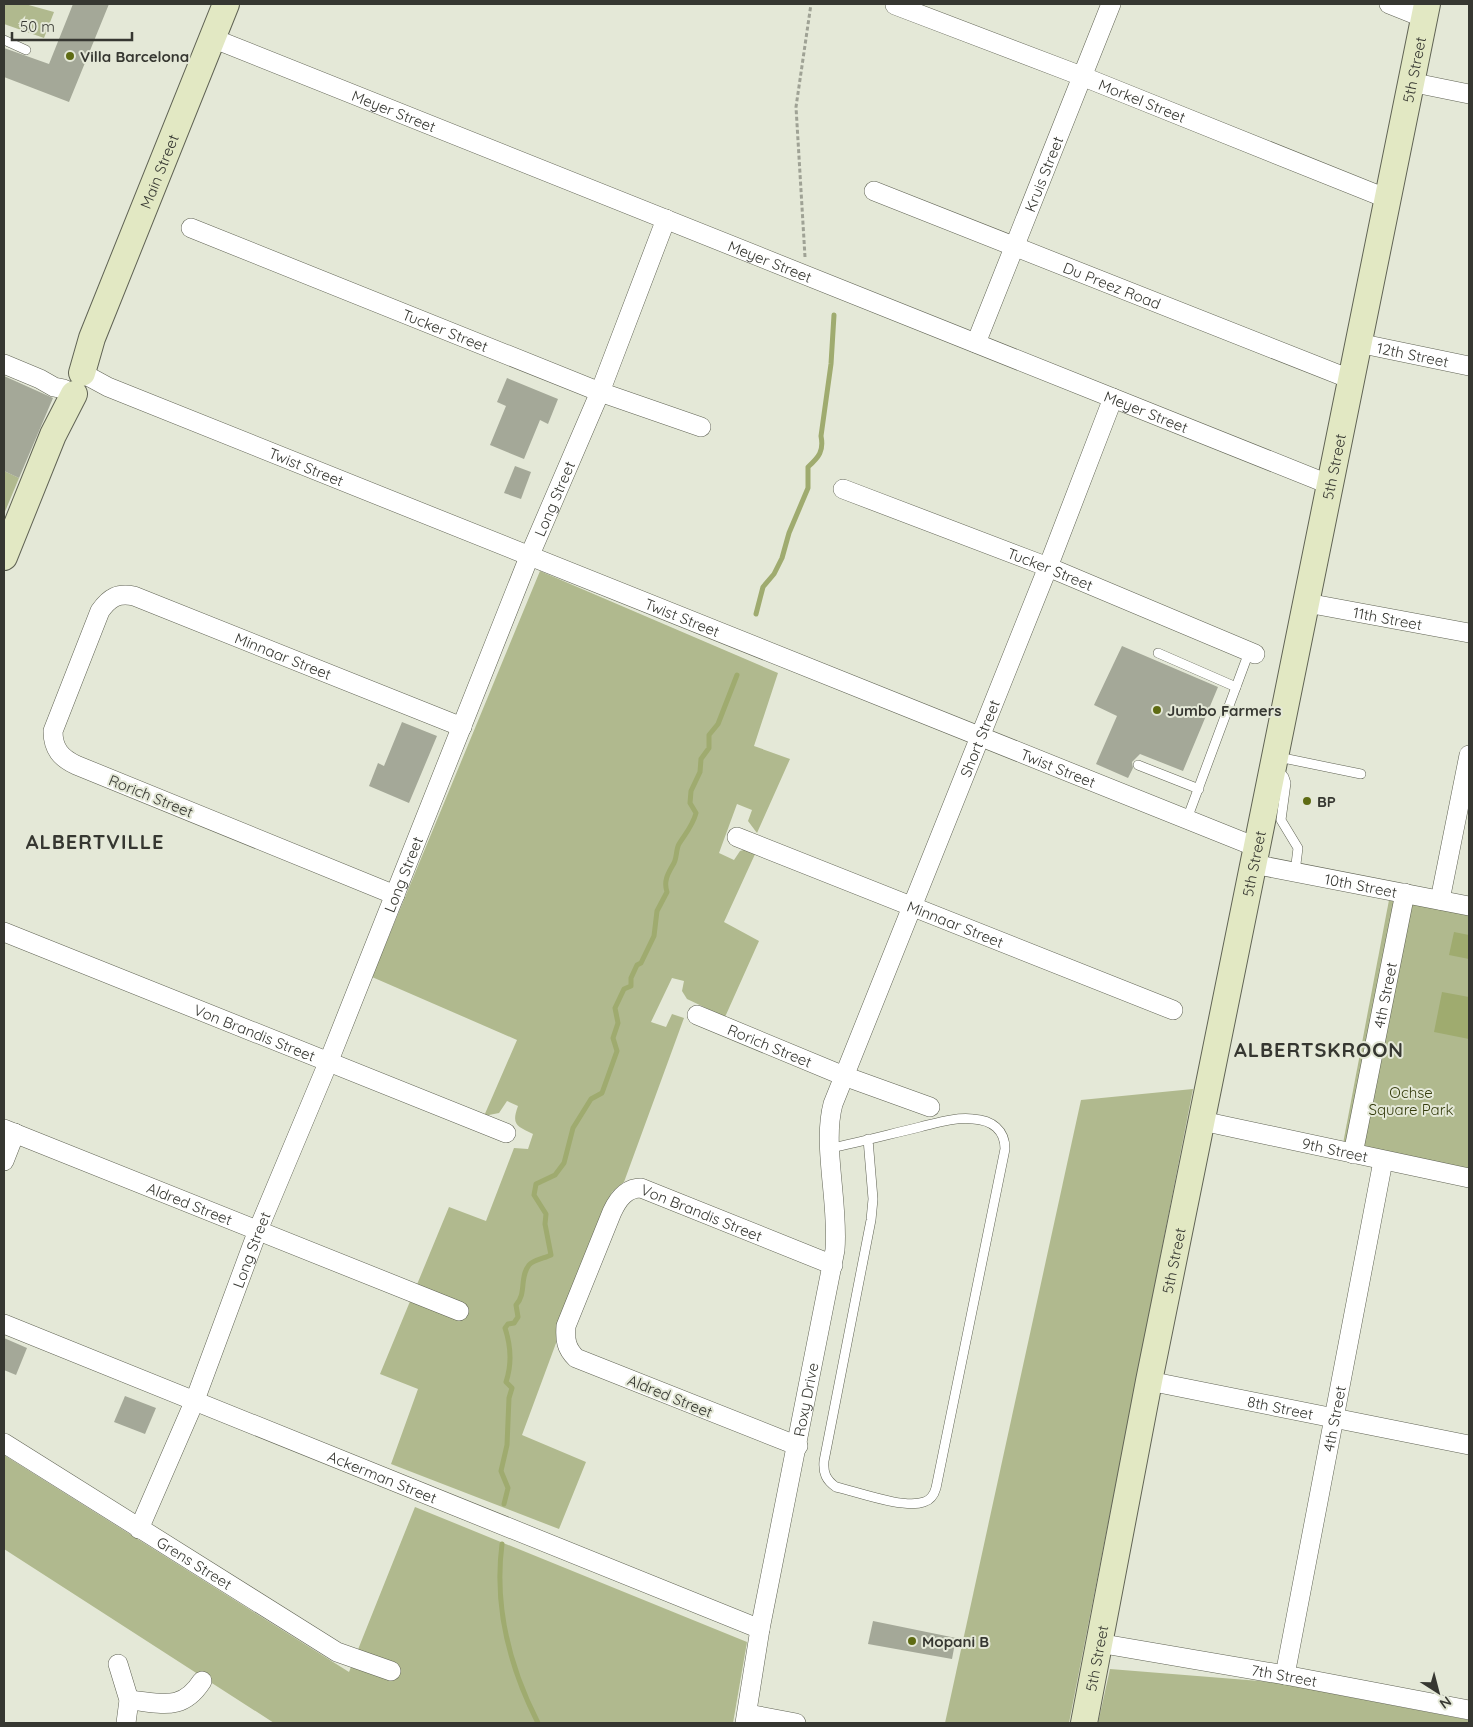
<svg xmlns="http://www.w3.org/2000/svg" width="1473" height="1727" font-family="Quicksand,sans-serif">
<rect width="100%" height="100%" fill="#e4e8d7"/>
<g fill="#b0b98e">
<polygon points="4,4 25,4 54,12 44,38 4,24"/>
<polygon points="4,471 19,478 4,514"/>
<path d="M540,571L778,673L754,746L790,759L757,833L748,821L752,810L737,804L719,853L734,860L740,851L747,849L756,852L724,922L759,941L725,1017L687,999L682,991L684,981L672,978L651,1022L666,1027L672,1014L684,1018L624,1182L612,1192L522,1435L586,1462L559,1529L391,1464L418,1389L380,1374L449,1207L486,1221L514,1148L528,1149L533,1134C517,1126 511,1125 518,1106L507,1101L499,1113L484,1116L517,1040L372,977Z"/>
<polygon points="1392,884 1469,898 1469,1177 1342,1149"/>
<polygon points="1193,1089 1069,1723 945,1723 1081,1100"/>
<polygon points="4,1455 349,1672 415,1507 747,1642 733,1723 274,1723 4,1549"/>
<polygon points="1110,1669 1272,1682 1469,1720 1469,1723 1098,1723"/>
</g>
<g fill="#9fab6f">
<polygon points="1454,932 1469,935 1469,959 1449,955"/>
<polygon points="1442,992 1469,997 1469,1039 1434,1032"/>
</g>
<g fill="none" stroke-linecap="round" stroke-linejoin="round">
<g stroke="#9fab6f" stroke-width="5">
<path d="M756,614L763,587L774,574L782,558L789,533L808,488V467C819,457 824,451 821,436L831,364L834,315"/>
<path d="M504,1504L508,1488L501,1471L507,1445L509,1398L512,1388L506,1382C512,1364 511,1346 505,1328L508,1324L514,1323L518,1317L516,1305C527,1293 519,1278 529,1265C533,1260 545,1258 551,1255L545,1224L546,1214L534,1195L536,1184L555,1175L564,1163L573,1128L591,1099L602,1093L617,1051L613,1038L618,1023L615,1008L624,989L631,986V978L637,965L641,963L654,936L657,911L667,892C663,880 669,872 674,863C677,857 676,849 679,844C686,833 693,825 696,813L690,803L691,791L700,772L701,759L709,748V735L718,724L737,675"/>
<path d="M502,1544C494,1606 510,1668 538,1723"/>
</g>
</g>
<g fill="#a4a898">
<polygon points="73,4 109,4 69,102 4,77 4,48 49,64"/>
<polygon points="4,376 53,398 19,478 4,471"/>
<polygon points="507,378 558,399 548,424 540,420 524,459 490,445 506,406 497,402"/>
<polygon points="515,466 531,472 521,499 504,493"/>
<polygon points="1122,646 1218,687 1183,771 1140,754 1132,762 1133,768 1128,778 1096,764 1117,716 1094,705"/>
<polygon points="402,722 437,736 409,803 369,786 378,763 384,766"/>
<polygon points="4,1338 27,1348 16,1375 4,1370"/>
<polygon points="125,1396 156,1408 145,1434 114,1422"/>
<polygon points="873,1621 956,1638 952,1659 868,1644"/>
</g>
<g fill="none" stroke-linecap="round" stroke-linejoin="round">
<g stroke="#606354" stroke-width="10">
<g id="lane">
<polyline points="4,40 26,50"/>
<polyline points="1158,653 1236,687"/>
<polyline points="1278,757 1361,774"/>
<polyline points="1138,765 1199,789"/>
<polyline points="1277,769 1284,777 1286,783 1281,820 1298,848 1295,872"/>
<polyline points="1187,819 1249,652"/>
<path d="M831,1148C861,1142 890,1134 920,1127C937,1123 955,1117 973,1119C992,1120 1005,1130 1005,1149L936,1488C934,1495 931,1500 924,1502C903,1509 858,1492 836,1487C826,1480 823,1473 824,1461L871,1220L873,1199L868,1139"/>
</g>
</g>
<g stroke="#606354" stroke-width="20">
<g id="street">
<polyline points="1389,4 1424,18"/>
<path id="s1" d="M895,5L1084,77L1388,199"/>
<path id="s2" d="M212,38L1328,484"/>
<polyline points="1410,82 1469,94"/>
<path id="s3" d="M874,191L1350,379"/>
<path id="s4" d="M191,228L600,392L701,427"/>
<path id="s5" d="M976,343L1111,4"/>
<path id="s6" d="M1358,343L1469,366"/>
<polyline points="4,364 40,379 54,387 64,389"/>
<path id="s7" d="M84,374L108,387L1256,847"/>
<path id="s8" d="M843,489L1048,567L1255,654"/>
<path id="s9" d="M1307,603L1469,633"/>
<path id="s10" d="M737,837L1173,1010"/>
<path id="s11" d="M1253,864L1469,906"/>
<path id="s12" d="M395,895L76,765C61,758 53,749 53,731L100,611C110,597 118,593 134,596L462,727"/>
<polyline points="1440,900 1469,755"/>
<path id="s13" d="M4,932L506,1133"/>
<path id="s14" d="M697,1015L844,1076L930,1107"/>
<path id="s15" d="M1202,1121L1469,1178"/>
<path id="s16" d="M4,1129L459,1311"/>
<path id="s17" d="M1353,1154L1405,893"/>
<polyline points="4,1161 15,1133"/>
<path id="s18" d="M4,1324L760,1629"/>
<path id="s19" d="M1149,1381L1469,1445"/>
<path id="s20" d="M4,1443L337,1652L391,1671"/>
<path id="s21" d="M798,1446L576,1358C566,1348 565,1340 566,1326L612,1212C618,1199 626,1188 641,1188L833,1265"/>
<path id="s22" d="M139,1529L195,1400L258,1230L328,1063L529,557L600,392L666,219"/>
<path id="s23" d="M1098,1643L1285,1675L1469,1710"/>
<polyline points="118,1664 129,1700 126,1723"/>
<path id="s24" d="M1285,1675L1383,1161"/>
<path d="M129,1700C162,1703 182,1712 202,1681"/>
<polyline points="748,1714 796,1723"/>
<path id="s25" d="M745,1723L760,1629L835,1250C839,1203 822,1145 833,1104L1048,567L1113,398"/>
</g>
</g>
<g stroke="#606354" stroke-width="28">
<g id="secondary">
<path id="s26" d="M82,373L92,338L226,4"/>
<polyline points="4,557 53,435 74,394"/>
<path id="s27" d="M1084,1723L1149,1381L1427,4"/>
</g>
</g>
<polyline stroke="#9fa295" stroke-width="3" stroke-dasharray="4 2.5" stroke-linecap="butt" points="805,257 796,107 811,4"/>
<use href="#lane" stroke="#fff" stroke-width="9"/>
<use href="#street" stroke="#fff" stroke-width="19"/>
<use href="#secondary" stroke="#e2e8c3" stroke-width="26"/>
</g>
<g fill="#5e6b13" stroke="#e4e8d7" stroke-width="2">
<circle cx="70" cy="56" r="5"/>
<circle cx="1157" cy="710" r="5"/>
<circle cx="1307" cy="801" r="5"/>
<circle cx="912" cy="1641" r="5"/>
</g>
<g text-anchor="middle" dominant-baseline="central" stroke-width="4" stroke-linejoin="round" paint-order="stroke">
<g font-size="15" font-weight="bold" fill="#363731" stroke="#e4e8d7" text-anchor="start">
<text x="80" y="56">Villa Barcelona</text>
<text x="1167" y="710">Jumbo Farmers</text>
<text x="1317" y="801">BP</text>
<text x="922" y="1641">Mopani B</text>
</g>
<g font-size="15" fill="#363731" stroke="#e4e8d7">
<text stroke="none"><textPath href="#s27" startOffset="1686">5th Street</textPath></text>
<text stroke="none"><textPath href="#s1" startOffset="265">Morkel Street</textPath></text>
<text stroke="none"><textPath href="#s2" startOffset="196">Meyer Street</textPath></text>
<text stroke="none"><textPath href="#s26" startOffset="216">Main Street</textPath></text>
<text stroke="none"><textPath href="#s5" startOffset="182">Kruis Street</textPath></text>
<text stroke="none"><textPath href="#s2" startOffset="601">Meyer Street</textPath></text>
<text stroke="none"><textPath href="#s3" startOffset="256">Du Preez Road</textPath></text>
<text stroke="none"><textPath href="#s4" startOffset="274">Tucker Street</textPath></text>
<text stroke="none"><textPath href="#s6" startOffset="56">12th Street</textPath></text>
<text stroke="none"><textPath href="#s2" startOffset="1006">Meyer Street</textPath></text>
<text stroke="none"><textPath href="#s27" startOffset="1281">5th Street</textPath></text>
<text stroke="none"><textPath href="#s7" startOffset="241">Twist Street</textPath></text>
<text stroke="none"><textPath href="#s22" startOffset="1111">Long Street</textPath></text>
<text stroke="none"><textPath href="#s8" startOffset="222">Tucker Street</textPath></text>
<text stroke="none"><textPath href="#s7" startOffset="646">Twist Street</textPath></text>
<text stroke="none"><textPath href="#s9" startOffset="82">11th Street</textPath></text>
<text stroke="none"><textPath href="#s12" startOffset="718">Minnaar Street</textPath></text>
<text stroke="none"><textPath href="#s25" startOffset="1022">Short Street</textPath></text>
<text stroke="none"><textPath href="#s7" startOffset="1051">Twist Street</textPath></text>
<text transform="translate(151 796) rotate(22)">Rorich Street</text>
<text stroke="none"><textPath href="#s27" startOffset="876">5th Street</textPath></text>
<text stroke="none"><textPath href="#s22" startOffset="706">Long Street</textPath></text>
<text stroke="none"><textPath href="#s11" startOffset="110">10th Street</textPath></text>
<text stroke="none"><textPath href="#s10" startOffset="235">Minnaar Street</textPath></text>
<text stroke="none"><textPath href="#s17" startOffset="162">4th Street</textPath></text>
<text stroke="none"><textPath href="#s13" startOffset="270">Von Brandis Street</textPath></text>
<text stroke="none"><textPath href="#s14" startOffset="79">Rorich Street</textPath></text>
<text stroke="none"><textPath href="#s15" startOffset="136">9th Street</textPath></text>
<text stroke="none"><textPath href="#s16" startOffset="200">Aldred Street</textPath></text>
<text stroke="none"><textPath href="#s21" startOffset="502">Von Brandis Street</textPath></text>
<text stroke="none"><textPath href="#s22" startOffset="301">Long Street</textPath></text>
<text stroke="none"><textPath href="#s27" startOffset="471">5th Street</textPath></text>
<text transform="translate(670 1396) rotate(22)">Aldred Street</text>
<text stroke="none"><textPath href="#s25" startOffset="329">Roxy Drive</textPath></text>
<text stroke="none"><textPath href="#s19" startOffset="134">8th Street</textPath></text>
<text stroke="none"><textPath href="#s24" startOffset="261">4th Street</textPath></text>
<text stroke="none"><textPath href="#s18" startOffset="408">Ackerman Street</textPath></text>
<text stroke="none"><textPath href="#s20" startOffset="225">Grens Street</textPath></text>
<text stroke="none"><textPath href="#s27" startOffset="66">5th Street</textPath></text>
<text stroke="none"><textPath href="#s23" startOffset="189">7th Street</textPath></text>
</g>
<g font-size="15" fill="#343b0c" stroke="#e4e8d7">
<text x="1411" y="1092">Ochse<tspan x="1411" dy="17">Square Park</tspan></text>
</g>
<g font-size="20" font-weight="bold" letter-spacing="1" fill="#363731" stroke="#e4e8d7">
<text x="95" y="841">ALBERTVILLE</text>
<text x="1319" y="1049">ALBERTSKROON</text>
</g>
</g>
<rect width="1473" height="1727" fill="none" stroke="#363731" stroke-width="10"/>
<g transform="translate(1438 1692) rotate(144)" stroke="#e4e8d7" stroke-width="4" paint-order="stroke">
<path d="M0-4L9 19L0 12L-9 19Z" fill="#363731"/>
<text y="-8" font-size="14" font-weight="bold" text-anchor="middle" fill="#363731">N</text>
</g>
<path d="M12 32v8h120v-8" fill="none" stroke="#363731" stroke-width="2.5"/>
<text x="20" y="32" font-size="15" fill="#363731" stroke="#e4e8d7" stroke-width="4" paint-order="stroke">50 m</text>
</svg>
